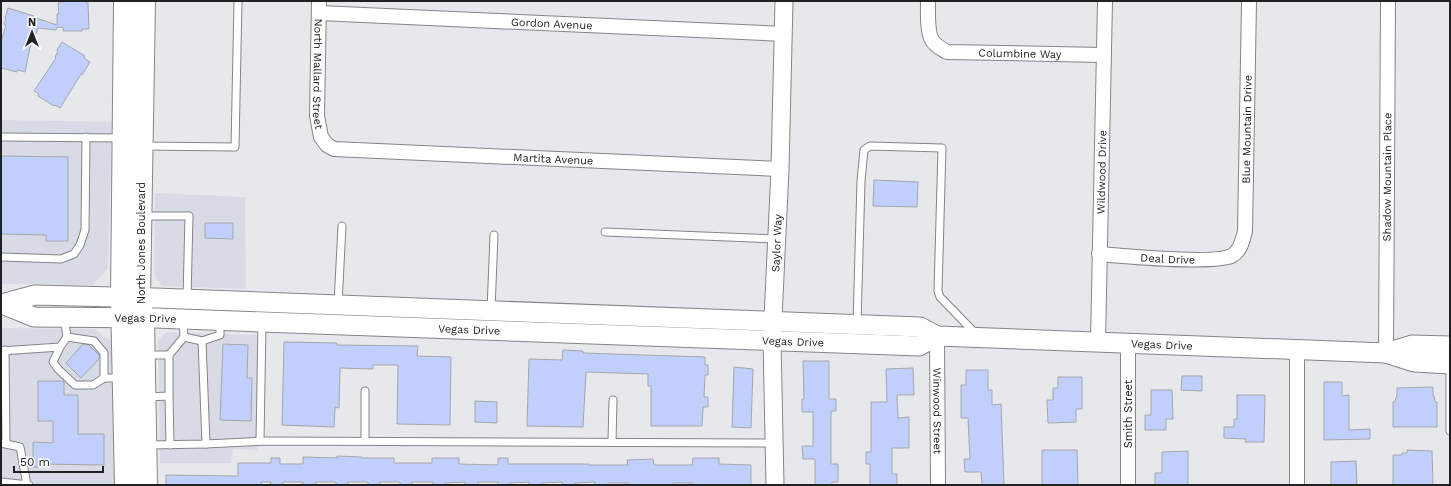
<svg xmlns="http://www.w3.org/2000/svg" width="1451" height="486" font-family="'Work Sans',sans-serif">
<rect width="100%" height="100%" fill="#e7e8ec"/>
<g fill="#d8dbe6">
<polygon points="1,120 112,122 108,268 92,285 1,284"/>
<polygon points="155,193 245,197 246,289 162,286 154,274"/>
<polygon points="1,328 94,329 113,343 124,485 1,485"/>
<polygon points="167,332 257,335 257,450 233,449 231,463 160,463 158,340"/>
</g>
<g fill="#c1cffd" stroke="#a6a7ab">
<polygon points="61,1 86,1 86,3 88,3 89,29 82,29 82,31 63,31 64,28 57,27 56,30 38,28 36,34 34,33 30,48 25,72 18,70 17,72 1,68 1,42 6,25 4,24 6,18 5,18 8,8 34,16 33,17 57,25 57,14 59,14 58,3 61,3"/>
<polygon points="62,42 85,56 84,58 90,62 82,75 81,74 60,108 55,105 54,106 38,96 39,94 34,91 56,58 55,57 58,51 57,50"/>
<polygon points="1,156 68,157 68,241 46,241 46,235 1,234"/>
<polygon points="874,180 918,182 917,207 873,206"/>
<polygon points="205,223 233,223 233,239 205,238"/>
<polygon points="284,342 337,343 337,345 418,346 417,356 451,357 450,425 397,424 398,365 373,365 373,369 340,368 339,408 335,407 334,427 282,425"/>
<polygon points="83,344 89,345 99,355 99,359 81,378 66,363"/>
<polygon points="223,344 248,345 247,378 252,378 251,421 220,420"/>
<polygon points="563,350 583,351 583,353 705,357 705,365 708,365 708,375 705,375 704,397 708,397 708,407 703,407 702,426 651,426 651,386 648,386 648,374 586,372 583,427 527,426 529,359 562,360"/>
<polygon points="803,361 829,361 829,399 836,399 836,411 831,411 831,464 838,464 838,482 832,482 832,485 815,485 815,459 803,459 802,446 813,446 813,412 802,412 802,399 804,399"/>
<polygon points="734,367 753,369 751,428 732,427"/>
<polygon points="913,368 914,395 897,395 898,418 909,417 909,448 892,448 892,474 897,474 897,485 870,485 870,464 866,464 866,452 871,452 871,402 887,402 886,369"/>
<polygon points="966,370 988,370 988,390 992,390 992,405 1001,404 1004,485 982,485 981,472 965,472 964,459 970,459 968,418 961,418 961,385 966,385"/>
<polygon points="1182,376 1202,376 1202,391 1181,390"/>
<polygon points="1058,377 1082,377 1082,409 1076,409 1076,422 1048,423 1047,400 1053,400 1053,388 1058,388"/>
<polygon points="38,381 64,381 64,395 78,395 78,434 104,434 104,465 42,464 42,467 33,467 33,442 53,443 53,421 38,421"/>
<polygon points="1324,382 1342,382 1342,396 1349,395 1349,430 1370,429 1370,439 1324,440"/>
<polygon points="1433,387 1433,396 1434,396 1435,402 1437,402 1437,427 1393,427 1393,402 1395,402 1396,397 1397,397 1397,388"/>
<polygon points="1151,390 1172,390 1173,419 1166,419 1166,430 1145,430 1145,415 1151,415"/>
<polygon points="1237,395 1265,395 1264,442 1245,442 1246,439 1224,438 1224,427 1234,427 1234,419 1237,419"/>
<polygon points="475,401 497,402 497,423 475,422"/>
<polygon points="1042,450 1077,450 1078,485 1042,485"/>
<polygon points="1407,450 1432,451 1433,485 1393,485 1393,455 1402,455 1402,453 1407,453"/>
<polygon points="1188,451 1188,485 1155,485 1155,473 1162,473 1162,452"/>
<polygon points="337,456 362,457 362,458 394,458 394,463 432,463 432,458 459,458 459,464 498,465 498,458 508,458 508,464 589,464 589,465 628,465 627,460 653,459 654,465 692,465 693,458 719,458 719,464 751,465 751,485 692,485 692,483 673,483 673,485 628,485 628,483 608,483 608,485 595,485 595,482 575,483 575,485 563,485 562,482 542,483 542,485 529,485 529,482 510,483 510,485 498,485 498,482 478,482 478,485 465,485 465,482 445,483 445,485 433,485 433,482 412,482 412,485 400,485 400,482 380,482 380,485 368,485 368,482 348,482 348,485 336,485 336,482 316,482 316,485 303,485 303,482 283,482 283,485 270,485 271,482 261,482 261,485 166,485 166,475 238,476 238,463 271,463 271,458 280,458 280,464 303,464 303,457 337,458"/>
<polygon points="1356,461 1357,485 1331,485 1331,462"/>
</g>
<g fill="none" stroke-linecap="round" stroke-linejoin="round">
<g stroke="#848589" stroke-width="9">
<g id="service">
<polyline points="1,137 121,138"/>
<polyline points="143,146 235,147 238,1"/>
<polyline points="142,216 189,216 187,299"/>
<polyline points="605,232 777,239"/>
<polyline points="1,257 61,259 74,254 80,245 85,230 86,137"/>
<polyline points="338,304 342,226"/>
<polyline points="491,310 494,235"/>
<polyline points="857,324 861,181 864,150 870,146 942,148 938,291 940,297 975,333"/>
<polyline points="67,337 94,341 104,353 104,378 121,378"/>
<polyline points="184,337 202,341 220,335 220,321"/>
<polyline points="60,347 53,362 58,369 75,385 93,385 104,378"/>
<polyline points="5,350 6,444"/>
<polyline points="1,351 60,347 67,337 64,317"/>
<polyline points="145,355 169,355"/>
<polyline points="1450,364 1450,431"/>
<polyline points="169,396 170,445"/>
<polyline points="147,397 169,396 169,355 184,337 183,320"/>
<polyline points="260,441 262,322"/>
<polyline points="365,441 365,391"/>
<polyline points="612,442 613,400"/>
<polyline points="1,443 20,447 27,485"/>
<polyline points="206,444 266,441 774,443"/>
<polyline points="148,445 206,444 202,341"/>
<polyline points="1,482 29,485"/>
</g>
</g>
<g stroke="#848589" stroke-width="16">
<g id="minor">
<path id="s1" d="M319,1L317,116L321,137L327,145L334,149L780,169"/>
<path id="s2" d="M928,1C928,11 927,32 932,40C935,46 942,49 947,52L1103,55"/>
<path id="s3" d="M319,13L784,34"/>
<path id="s4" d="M1099,254C1122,256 1219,265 1233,255C1241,250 1243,239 1245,231L1249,1"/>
<path id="s5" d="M937,336L938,485"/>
<path id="s6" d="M1098,342L1105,1"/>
<polyline points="1128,343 1128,485"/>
<polyline points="1297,350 1297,485"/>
<path id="s7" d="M1386,353L1388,1"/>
</g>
</g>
<g stroke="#848589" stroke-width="19">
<g id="tertiary">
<path id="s8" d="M775,485L772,340L780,169L784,1"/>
</g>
</g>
<g stroke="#848589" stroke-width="21">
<g id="secondary">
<path id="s9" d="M1,304L35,295L155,298L920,327L937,336L1386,353L1414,362L1450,364"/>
<path id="s10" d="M2,304L34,317L155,318L919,346L937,336"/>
<polyline points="1386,353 1412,345 1450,346"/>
</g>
</g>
<g stroke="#848589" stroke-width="24">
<g id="primary">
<polyline points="125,1 122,298 126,485"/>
<polyline points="144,1 139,298 143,318 146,485"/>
</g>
</g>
<use href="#service" stroke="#fff" stroke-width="7"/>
<use href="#minor" stroke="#fff" stroke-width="14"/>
<use href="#tertiary" stroke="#fff" stroke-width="17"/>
<use href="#secondary" stroke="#fff" stroke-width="19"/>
<use href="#primary" stroke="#fff" stroke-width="22"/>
</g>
<g text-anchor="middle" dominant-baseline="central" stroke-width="4" stroke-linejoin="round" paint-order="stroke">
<g font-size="11" fill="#212123" stroke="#fff">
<text stroke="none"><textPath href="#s3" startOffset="233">Gordon Avenue</textPath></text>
<text stroke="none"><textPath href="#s2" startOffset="132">Columbine Way</textPath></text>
<text stroke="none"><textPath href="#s1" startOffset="73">North Mallard Street</textPath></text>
<text stroke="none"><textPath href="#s4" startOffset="264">Blue Mountain Drive</textPath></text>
<text stroke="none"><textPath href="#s1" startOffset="374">Martita Avenue</textPath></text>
<text stroke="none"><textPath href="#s6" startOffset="170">Wildwood Drive</textPath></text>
<text stroke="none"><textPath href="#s7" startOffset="176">Shadow Mountain Place</textPath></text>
<text transform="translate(141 243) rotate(-90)">North Jones Boulevard</text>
<text stroke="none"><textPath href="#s8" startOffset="242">Saylor Way</textPath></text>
<text stroke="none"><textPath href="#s4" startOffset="69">Deal Drive</textPath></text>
<text stroke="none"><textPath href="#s10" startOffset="146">Vegas Drive</textPath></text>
<text stroke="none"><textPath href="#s10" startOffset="470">Vegas Drive</textPath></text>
<text stroke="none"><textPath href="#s10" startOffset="794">Vegas Drive</textPath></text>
<text stroke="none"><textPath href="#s9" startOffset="1165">Vegas Drive</textPath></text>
<text stroke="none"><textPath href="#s5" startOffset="75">Winwood Street</textPath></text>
<text transform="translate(1128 414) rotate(-90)">Smith Street</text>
</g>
</g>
<rect width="1451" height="486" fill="none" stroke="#212123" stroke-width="4"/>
<g transform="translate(32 32)" stroke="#ffffff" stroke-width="3" paint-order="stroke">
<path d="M0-3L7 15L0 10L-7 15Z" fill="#212123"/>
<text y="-6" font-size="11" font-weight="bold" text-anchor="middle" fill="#212123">N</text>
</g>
<path d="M14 466v6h89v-6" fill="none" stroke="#212123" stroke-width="2"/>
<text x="20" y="466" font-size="12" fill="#212123" stroke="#ffffff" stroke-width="3" paint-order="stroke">50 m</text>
</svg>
